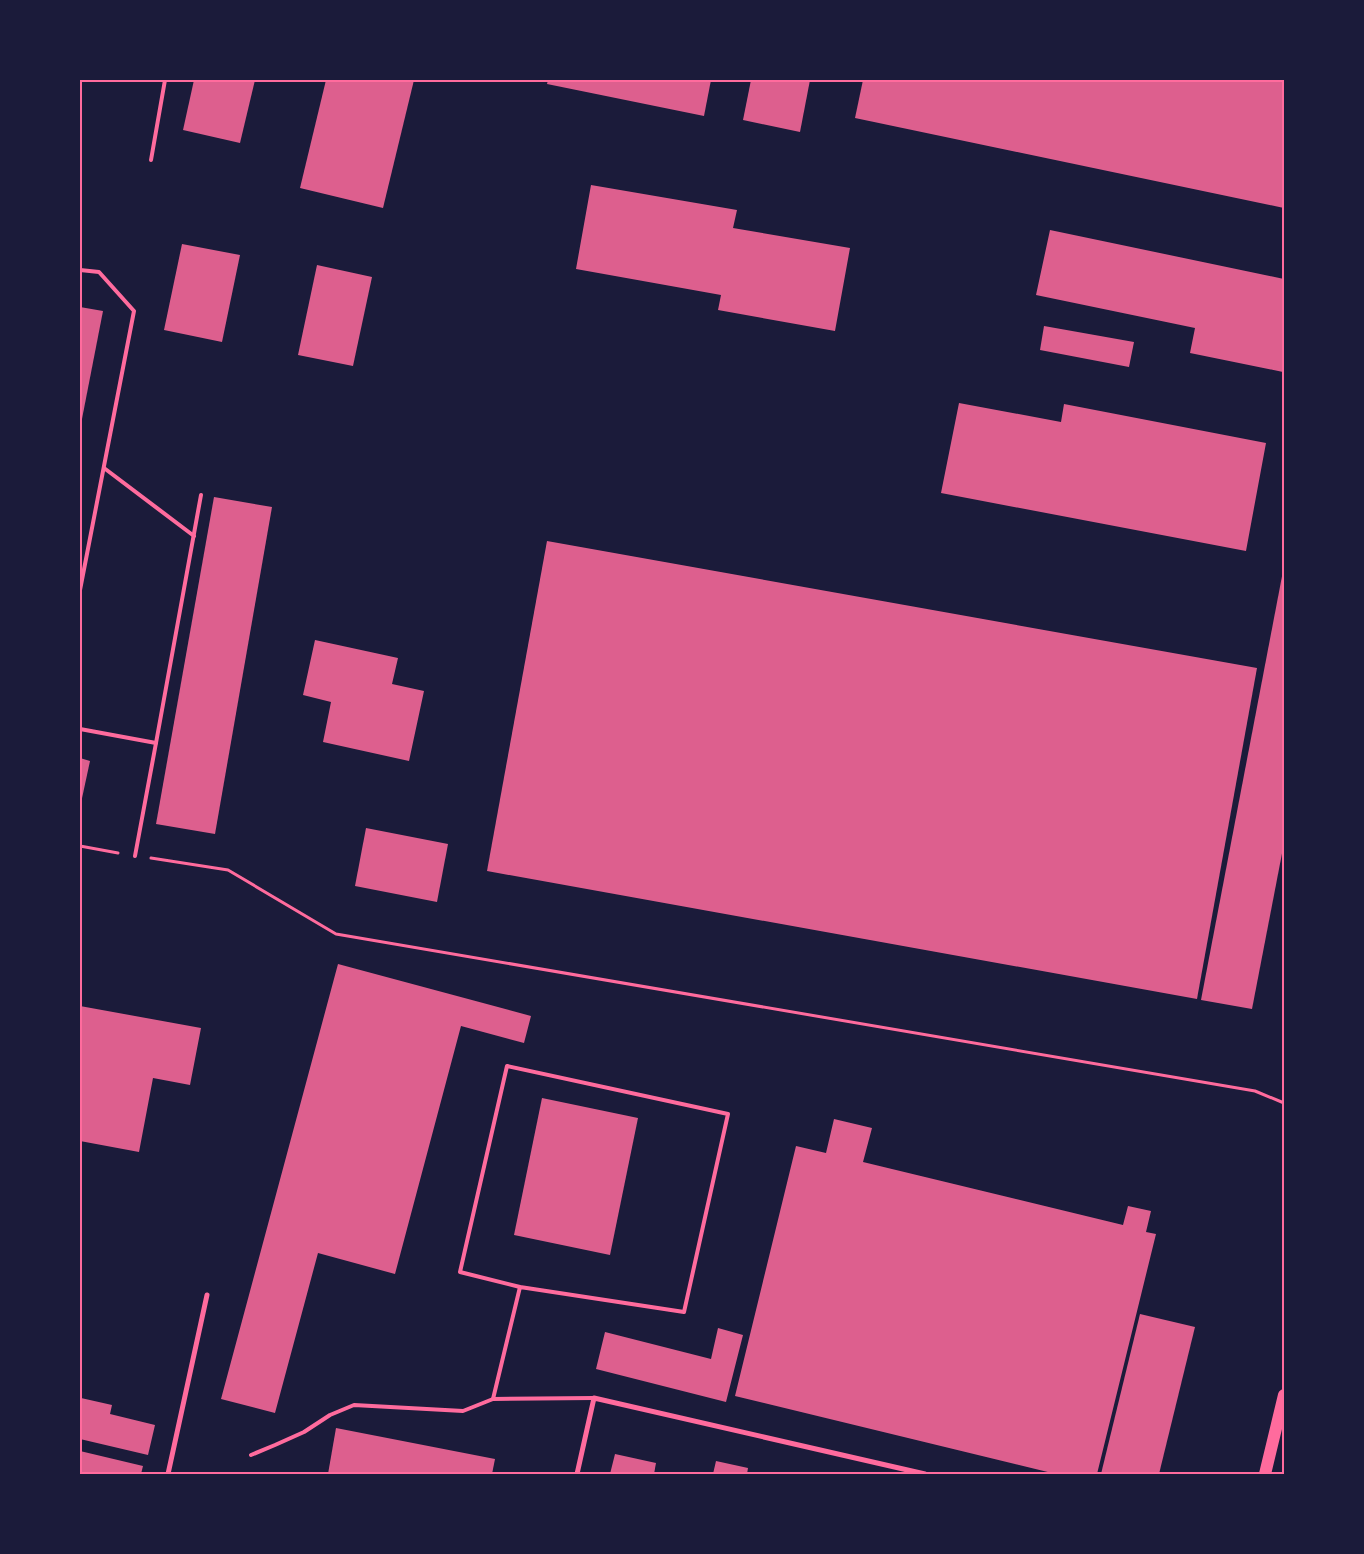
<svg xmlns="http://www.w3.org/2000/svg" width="1364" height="1554" font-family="Helvetica,sans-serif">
<rect width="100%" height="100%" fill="#1b1b3a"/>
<g fill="#dd5f8e">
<polygon points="194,80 255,80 240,143 183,130"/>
<polygon points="326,80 414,80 383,208 300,188"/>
<polygon points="548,80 711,80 704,116 547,84"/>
<polygon points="751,80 810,80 800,132 743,120"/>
<polygon points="863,80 1284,80 1284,208 855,118"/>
<polygon points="591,185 737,210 733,228 850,248 835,331 718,310 721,295 576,269"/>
<polygon points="1050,230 1284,279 1283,372 1190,353 1195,328 1036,295"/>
<polygon points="182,244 240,255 222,342 164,330"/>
<polygon points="317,265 372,277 353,366 298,355"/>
<polygon points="80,307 103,311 81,424 80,424"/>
<polygon points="1044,326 1134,342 1129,367 1040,350"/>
<polygon points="959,403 1061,422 1064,404 1266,443 1246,551 941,493"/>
<polygon points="214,497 272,507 215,834 156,824"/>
<polygon points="547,541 1257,668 1197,999 487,871"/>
<polygon points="1283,571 1284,843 1252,1009 1201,1000"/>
<polygon points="315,640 398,658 392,684 424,691 409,761 323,742 331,702 303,695"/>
<polygon points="80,758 90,761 81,803 80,803"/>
<polygon points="366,828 448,844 437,902 355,886"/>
<polygon points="338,964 531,1016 524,1043 461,1026 395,1274 318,1253 275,1413 221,1399"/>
<polygon points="80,1006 201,1028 190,1085 153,1078 139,1152 80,1141"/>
<polygon points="542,1098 638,1118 610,1255 514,1235"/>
<polygon points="834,1119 872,1128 863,1162 1123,1225 1128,1206 1151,1211 1146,1232 1156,1234 1097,1474 1056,1474 735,1396 796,1146 826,1153"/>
<polygon points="1140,1314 1195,1327 1159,1474 1101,1474"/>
<polygon points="718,1328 743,1335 726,1402 596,1369 605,1332 711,1359"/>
<polygon points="81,1398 112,1405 110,1414 155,1425 148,1455 80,1439"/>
<polygon points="336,1428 495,1459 492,1474 328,1474"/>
<polygon points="80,1451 143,1466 141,1474 80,1474"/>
<polygon points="615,1454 656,1463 654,1474 610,1474"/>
<polygon points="716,1461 748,1468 747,1474 713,1474"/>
</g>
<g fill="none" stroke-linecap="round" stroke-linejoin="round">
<g stroke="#ff6b9d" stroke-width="3">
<polyline points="80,846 118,853"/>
<polyline points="151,858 228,870 336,934 1255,1091 1284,1103"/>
</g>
<g stroke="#ff6b9d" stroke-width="4">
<polyline points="151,160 165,80"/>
<polyline points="80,270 99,272 134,311 80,590"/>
<polyline points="104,468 194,536"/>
<polyline points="80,729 156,743 135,856"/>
<polyline points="156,743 201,495"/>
<polyline points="493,1399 520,1287 684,1312 728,1114 507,1066 460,1272 520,1287"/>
<polyline points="251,1455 275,1445 304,1432 330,1415 354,1405 463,1411 493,1399 594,1398"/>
</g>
<g stroke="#ff6b9d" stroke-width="5">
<polyline points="168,1474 207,1295"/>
<polyline points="577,1474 594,1398 925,1474"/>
</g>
<polyline stroke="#ff6b9d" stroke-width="12" points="1265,1474 1284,1395"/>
</g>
<rect width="1364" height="1554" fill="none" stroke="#1b1b3a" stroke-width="162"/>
<rect x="81" y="81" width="1202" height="1392" fill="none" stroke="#ff6b9d" stroke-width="2"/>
</svg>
